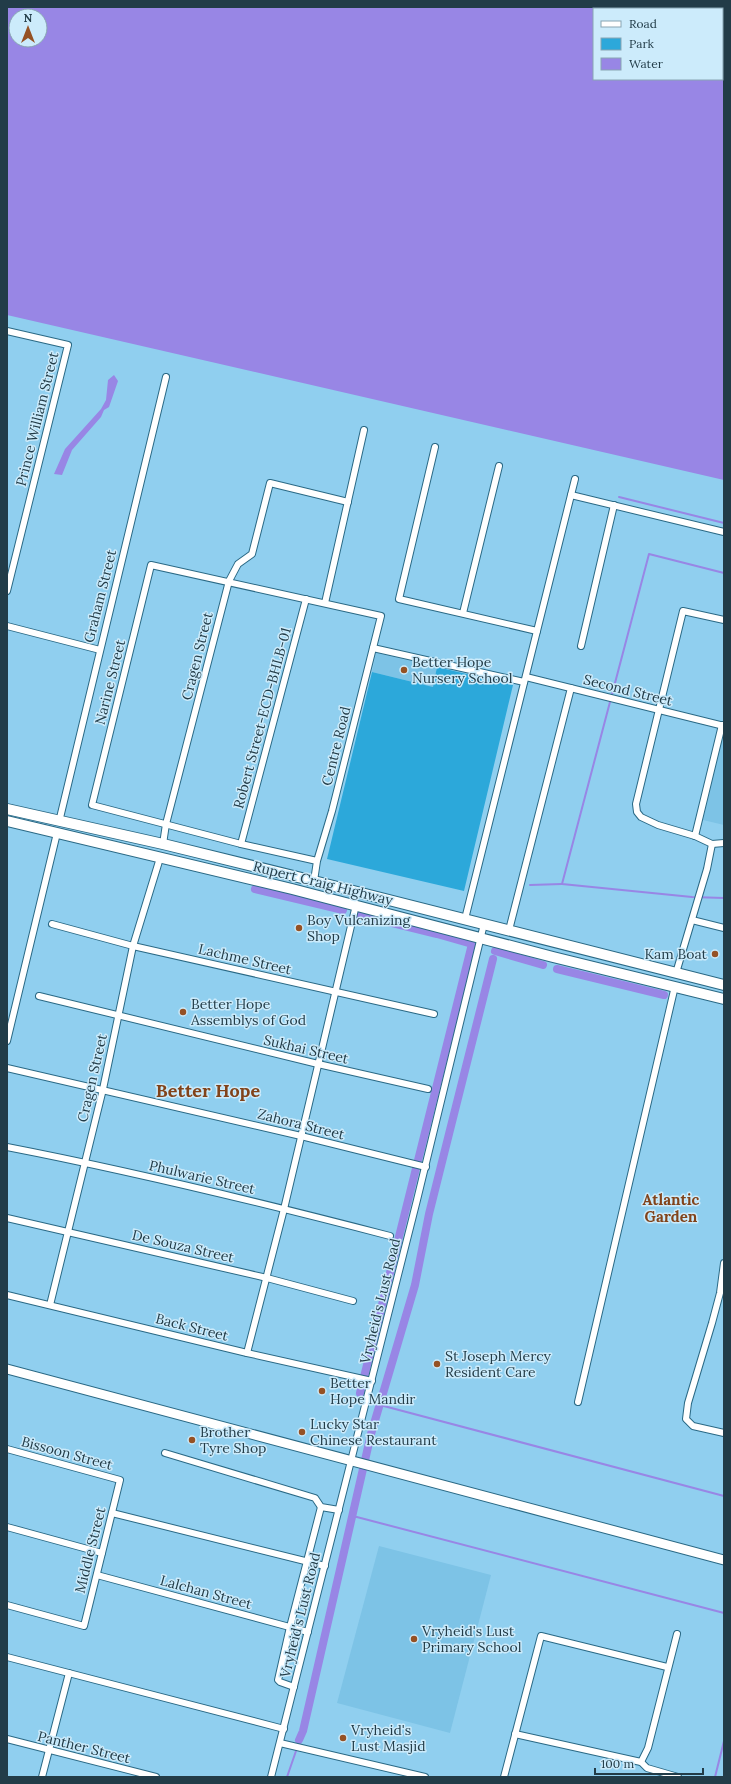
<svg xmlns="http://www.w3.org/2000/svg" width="731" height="1784" font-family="Lora,serif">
<rect width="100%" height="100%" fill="#90cfef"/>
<g fill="#7dc3e6">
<polygon points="376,653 437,667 433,687 372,672"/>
<polygon points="724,731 724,825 703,820"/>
<polygon points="379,1546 491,1575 450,1733 337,1703"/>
</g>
<polygon fill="#2ca8da" points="437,667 513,685 464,891 327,859 372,672 433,687"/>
<g fill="#9886e5" fill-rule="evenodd">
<path d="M7,7H724V480L7,315ZM594,9H722V79H594ZM16,16H40V40H16Z"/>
<polygon points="114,375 118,381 109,407 104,410 101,417 72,450 62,475 54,474 65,449 101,409 106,400 108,380"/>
</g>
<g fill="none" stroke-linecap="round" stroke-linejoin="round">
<g stroke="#9886e5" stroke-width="2">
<polyline points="619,497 724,523"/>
<polyline points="724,573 649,554 562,884 692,897 724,898"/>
<polyline points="530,885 562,884"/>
<polyline points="380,1405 724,1496"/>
<polyline points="353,1516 724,1613"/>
<polyline points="287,1777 296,1751"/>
<polyline points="715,1777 724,1741"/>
</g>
<g stroke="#9886e5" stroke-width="8">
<polyline points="255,889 343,910"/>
<polyline points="360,915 437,934 472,944 360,1393"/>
<polyline points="495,951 543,965"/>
<polyline points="557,969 664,995"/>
<polyline points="299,1740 303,1731 371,1434 415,1285 429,1214 449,1134 493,959"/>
</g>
<g stroke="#2a6985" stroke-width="8">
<g id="street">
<polyline points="7,331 68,345 7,591"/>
<polyline points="435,447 399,599 537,631"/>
<polyline points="571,495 724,532"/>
<polyline points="325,603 364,430"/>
<polyline points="463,613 499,466"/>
<polyline points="724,620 683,611 636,804 637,812 641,817 658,825 695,836 712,844 724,843"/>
<polyline points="7,626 100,650"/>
<polyline points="581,646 614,505"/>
<polyline points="373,648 524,682"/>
<polyline points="526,677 724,726"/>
<polyline points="59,822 166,377"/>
<polyline points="695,836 722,725"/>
<polyline points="163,844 166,824 229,581 238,564 252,554 270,483 348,502"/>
<polyline points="241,844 306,599"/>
<polyline points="314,881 317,861 332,811 381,616 151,565 92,805 241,844 317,861"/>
<polyline points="465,919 575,479"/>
<polyline points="692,920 724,928"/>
<polyline points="52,924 133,946 434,1014"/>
<polyline points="509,930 571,688"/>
<polyline points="676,973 707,869 712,844"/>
<polyline points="39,996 318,1064 428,1089"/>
<polyline points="7,1041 57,833"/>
<polyline points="7,1068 301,1136 426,1167"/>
<path d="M7,1147C136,1172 263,1203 390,1236"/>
<polyline points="7,1218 267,1278 353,1301"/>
<polyline points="724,1263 720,1293 712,1323 688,1403 686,1419 693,1426 724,1433"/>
<polyline points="7,1295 247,1353 372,1381"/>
<polyline points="50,1305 103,1089 133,946 160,858"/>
<polyline points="247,1353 284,1209 356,905"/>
<polyline points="578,1402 675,986"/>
<polyline points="7,1449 120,1480 84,1626 7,1605"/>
<polyline points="165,1453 315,1498 321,1507 339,1510"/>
<polyline points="112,1513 325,1566"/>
<polyline points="7,1527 102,1553"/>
<polyline points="97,1575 308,1632"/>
<polyline points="7,1657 284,1729"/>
<polyline points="294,1687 280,1682 278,1680 290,1627 321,1507"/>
<polyline points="515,1734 641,1762 647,1768 678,1777"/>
<polyline points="7,1739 156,1777"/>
<polyline points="280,1743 425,1777"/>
<polyline points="641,1762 648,1748 677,1634"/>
<polyline points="42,1777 69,1673"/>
<polyline points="271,1777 417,1200 484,924"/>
<polyline points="504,1777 541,1636 667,1667"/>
</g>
</g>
<g stroke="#2a6985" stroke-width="11">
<polyline id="secondary" points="7,1369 724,1560"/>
</g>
<g stroke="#2a6985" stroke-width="12">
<g id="primary">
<polyline points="7,809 163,844 314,881 724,985"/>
<polyline points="7,821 292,889 553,957 724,999"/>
</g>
</g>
<use href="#street" stroke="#fff" stroke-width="6"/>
<use href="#secondary" stroke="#fff" stroke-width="9"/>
<use href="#primary" stroke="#fff" stroke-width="10"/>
</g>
<g fill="#955124" stroke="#ccebfb" stroke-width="1.5">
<circle cx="404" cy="670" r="4"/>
<circle cx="299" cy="928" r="4"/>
<circle cx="715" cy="954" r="4"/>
<circle cx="183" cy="1012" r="4"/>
<circle cx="437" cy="1364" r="4"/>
<circle cx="322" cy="1391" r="4"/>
<circle cx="302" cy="1432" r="4"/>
<circle cx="192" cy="1440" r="4"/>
<circle cx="414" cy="1639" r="4"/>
<circle cx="343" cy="1738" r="4"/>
</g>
<g text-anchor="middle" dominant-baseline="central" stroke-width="3" stroke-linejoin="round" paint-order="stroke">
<g font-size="14" fill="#223c48" stroke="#ccebfb">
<text transform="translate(37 419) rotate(-76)">Prince William Street</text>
<text transform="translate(100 596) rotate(-76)">Graham Street</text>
<text transform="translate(197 656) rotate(-76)">Cragen Street</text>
<text transform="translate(110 682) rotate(-76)">Narine Street</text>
<text transform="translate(628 690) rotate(14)">Second Street</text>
<text transform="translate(262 718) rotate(-75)">Robert Street-ECD-BHLB-01</text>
<text transform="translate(336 746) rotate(-76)">Centre Road</text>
<text transform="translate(323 883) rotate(14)">Rupert Craig Highway</text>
<text transform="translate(245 959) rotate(13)">Lachme Street</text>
<text transform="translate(306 1049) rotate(13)">Sukhai Street</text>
<text transform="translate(92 1078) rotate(-77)">Cragen Street</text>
<text transform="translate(301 1124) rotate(14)">Zahora Street</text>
<text transform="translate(202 1177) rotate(13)">Phulwarie Street</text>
<text transform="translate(183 1246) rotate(13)">De Souza Street</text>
<text transform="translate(380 1301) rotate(-76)">Vryheid's Lust Road</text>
<text transform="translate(192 1327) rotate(14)">Back Street</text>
<text transform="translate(67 1453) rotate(15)">Bissoon Street</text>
<text transform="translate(90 1550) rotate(-76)">Middle Street</text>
<text transform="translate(206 1592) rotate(15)">Lalchan Street</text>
<text transform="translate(300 1615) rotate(-76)">Vryheid's Lust Road</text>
<text transform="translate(84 1747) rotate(14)">Panther Street</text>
</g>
<g font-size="14" fill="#223c48" stroke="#ccebfb" text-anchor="start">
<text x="412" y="662">Better Hope<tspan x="412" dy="16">Nursery School</tspan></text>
<text x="307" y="920">Boy Vulcanizing<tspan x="307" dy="16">Shop</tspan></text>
<text x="707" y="954" text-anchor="end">Kam Boat</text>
<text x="191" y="1004">Better Hope<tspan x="191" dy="16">Assemblys of God</tspan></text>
<text x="445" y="1356">St Joseph Mercy<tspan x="445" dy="16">Resident Care</tspan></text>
<text x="330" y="1383">Better<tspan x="330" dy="16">Hope Mandir</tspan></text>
<text x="310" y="1424">Lucky Star<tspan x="310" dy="16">Chinese Restaurant</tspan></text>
<text x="200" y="1432">Brother<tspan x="200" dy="16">Tyre Shop</tspan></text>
<text x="422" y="1631">Vryheid's Lust<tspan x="422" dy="16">Primary School</tspan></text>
<text x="351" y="1730">Vryheid's<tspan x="351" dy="16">Lust Masjid</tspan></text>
</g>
<g font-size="15" font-weight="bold" fill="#81431a" stroke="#ccebfb">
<text x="671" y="1199">Atlantic<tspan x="671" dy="17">Garden</tspan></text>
</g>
<g font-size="18" font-weight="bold" fill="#81431a" stroke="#ccebfb">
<text x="208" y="1090">Better Hope</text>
</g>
</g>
<rect width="731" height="1784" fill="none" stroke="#223c48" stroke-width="16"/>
<rect x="593" y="8" width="130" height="72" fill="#ccebfb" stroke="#88a5b3"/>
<rect x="601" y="21" width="20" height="6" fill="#ffffff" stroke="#88a5b3"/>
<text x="629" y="28" font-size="12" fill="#223c48">Road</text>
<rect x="601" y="38" width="20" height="12" fill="#2ca8da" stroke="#88a5b3"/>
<text x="629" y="48" font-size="12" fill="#223c48">Park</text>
<rect x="601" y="58" width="20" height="12" fill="#9886e5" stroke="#88a5b3"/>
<text x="629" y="68" font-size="12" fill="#223c48">Water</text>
<g transform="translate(28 28)"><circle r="19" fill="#ccebfb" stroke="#88a5b3"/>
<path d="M0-3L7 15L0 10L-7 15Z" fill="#955124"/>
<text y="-6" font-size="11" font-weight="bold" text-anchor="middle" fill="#223c48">N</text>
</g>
<path d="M595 1768v6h108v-6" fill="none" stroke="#223c48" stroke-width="2"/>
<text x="601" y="1768" font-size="12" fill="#223c48" stroke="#ccebfb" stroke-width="3" paint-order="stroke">100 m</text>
</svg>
